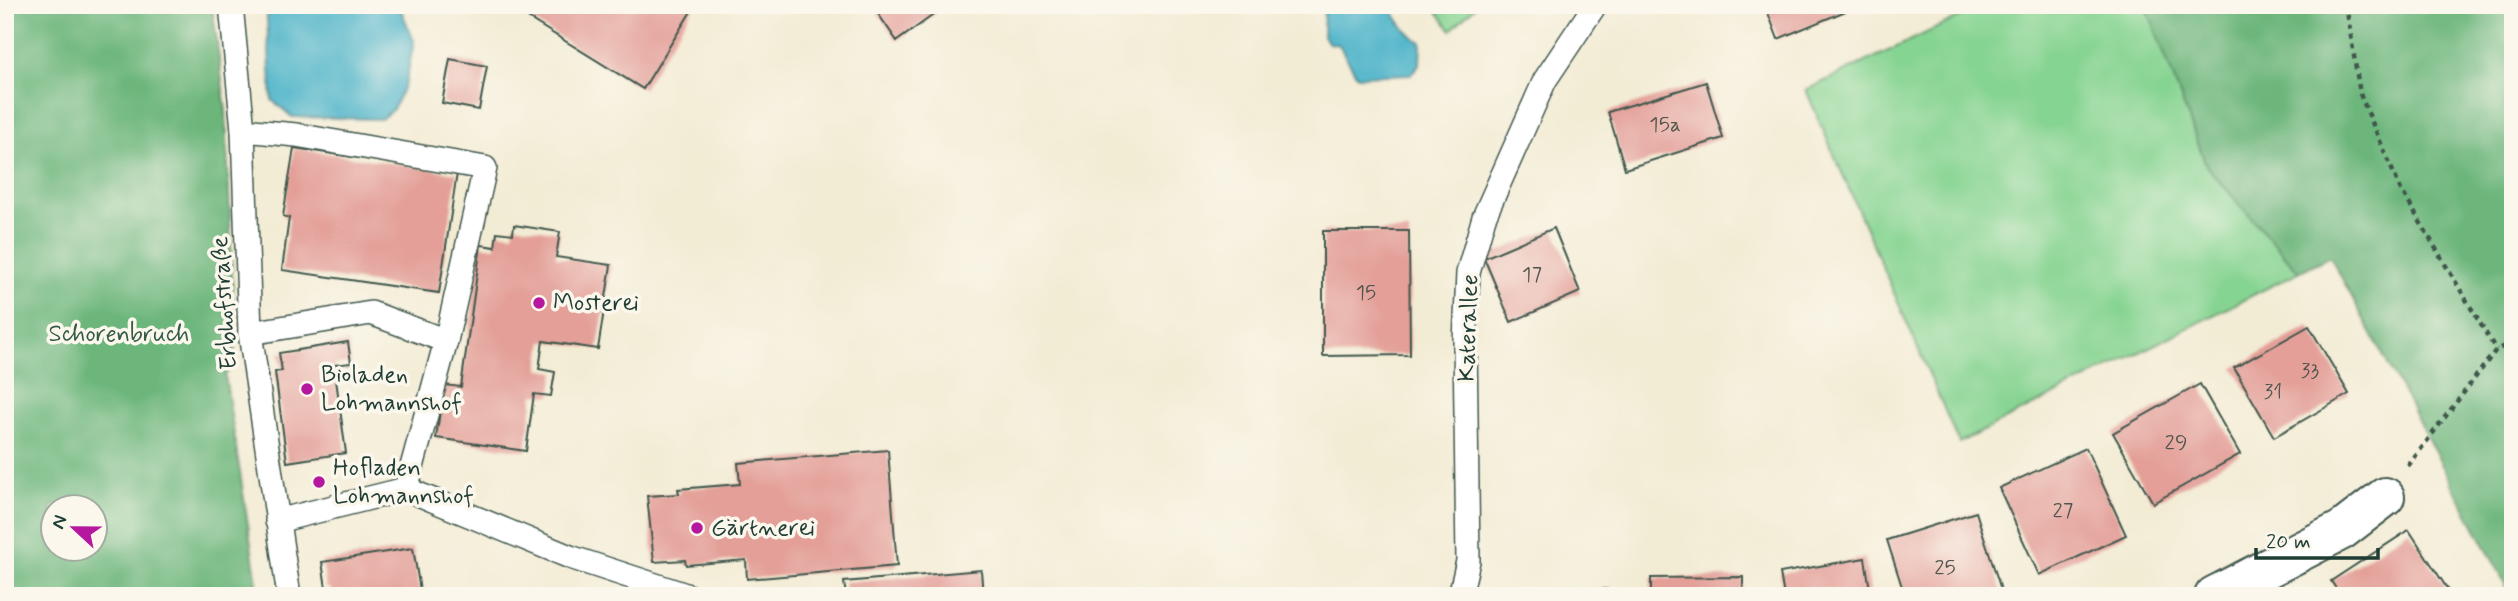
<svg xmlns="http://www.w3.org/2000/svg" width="2518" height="601" font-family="Mynerve,sans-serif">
<rect width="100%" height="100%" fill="#fbf7ec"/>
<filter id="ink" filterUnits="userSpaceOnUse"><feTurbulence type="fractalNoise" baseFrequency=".0143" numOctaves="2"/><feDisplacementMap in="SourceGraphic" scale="14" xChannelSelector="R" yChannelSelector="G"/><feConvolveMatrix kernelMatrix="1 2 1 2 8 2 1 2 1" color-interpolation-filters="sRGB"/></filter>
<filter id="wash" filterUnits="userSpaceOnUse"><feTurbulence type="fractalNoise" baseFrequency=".00686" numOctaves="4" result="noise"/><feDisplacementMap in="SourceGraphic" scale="28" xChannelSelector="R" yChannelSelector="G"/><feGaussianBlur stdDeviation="1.57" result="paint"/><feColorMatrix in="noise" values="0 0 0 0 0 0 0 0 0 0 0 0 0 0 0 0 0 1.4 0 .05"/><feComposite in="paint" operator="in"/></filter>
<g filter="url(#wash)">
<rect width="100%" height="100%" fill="#f3ecd5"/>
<g fill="#86d492" stroke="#528863" stroke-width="2">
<polygon points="1432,5 1477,5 1451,30"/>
<polygon points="1985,5 2146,5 2207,167 2299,272 1959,443 1806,90"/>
</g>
<g fill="#6cb67c" stroke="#467a58" stroke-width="2" fill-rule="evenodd">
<path d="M5,5H212L226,111L235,358L225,376L259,596H5ZM52,506H94V548H52Z"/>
<polygon points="2146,5 2513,5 2513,596 2503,596 2506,585 2330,256 2299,272 2207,167"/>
</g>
<g fill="#4bb3c9" stroke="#35787e" stroke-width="2">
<polygon points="266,5 399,5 414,41 406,82 393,109 381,119 292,117 272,100"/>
<path d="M1324,5H1390C1397,20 1407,34 1421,42L1420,63L1411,74L1357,76L1339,45L1329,43L1323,36Z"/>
</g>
<g id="blocks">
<g fill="#e39f98">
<polygon points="507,5 695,5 643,89"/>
<polygon points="872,5 931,5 936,13 897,41"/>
<polygon points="1765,5 1860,5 1778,39"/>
<polygon points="450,59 487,66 479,110 442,103"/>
<polygon points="1706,82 1723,138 1625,169 1608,112"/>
<polygon points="294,148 457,173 439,293 282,270 289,218 283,216"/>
<polygon points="514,225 560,232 556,257 611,265 598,349 543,341 539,369 555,372 551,396 534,394 526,451 436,438 444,385 461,387 481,245 495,247 497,232 513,234"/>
<polygon points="1554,228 1580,292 1511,322 1484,258"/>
<polygon points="1323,231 1409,231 1410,355 1323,356"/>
<polygon points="2309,326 2349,394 2274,437 2234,368"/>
<polygon points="348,342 351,363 334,365 346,453 287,462 275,372 282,371 279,353"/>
<polygon points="2200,384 2240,454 2153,503 2113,433"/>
<polygon points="2086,448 2126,535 2039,575 1999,488"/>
<polygon points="888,450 897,566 747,579 746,560 686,565 685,560 654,562 647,496 679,494 678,489 740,484 738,463"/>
<polygon points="1976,512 2003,596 1905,596 1887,540"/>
<polygon points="2409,530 2452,596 2341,596 2331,581"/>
<polygon points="413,548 421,596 331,596 330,588 326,588 322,562"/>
<polygon points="1865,558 1871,596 1784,596 1780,573"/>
<polygon points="981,570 983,596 846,596 844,582"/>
<polygon points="1743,577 1743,596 1651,596 1651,578"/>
<polygon points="1607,589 1607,596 1527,596 1527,594"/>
</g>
</g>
</g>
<g filter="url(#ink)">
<use href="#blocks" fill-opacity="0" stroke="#3f574c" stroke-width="2"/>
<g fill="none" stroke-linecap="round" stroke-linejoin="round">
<g stroke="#3f574c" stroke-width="26">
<g id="service">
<polyline points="231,5 243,130 250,333 289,596"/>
<polyline points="243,130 296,135 485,168 446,341"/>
<polyline points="250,333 371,313 446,341 406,489"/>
<polyline points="277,521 406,489 570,557 689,596"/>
<polyline points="1460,596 1468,561 1465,341 1468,273 1484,217 1545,80 1595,5"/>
</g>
</g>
<g stroke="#3f574c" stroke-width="42">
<polyline id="minor" points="2214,596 2342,530 2385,497"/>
</g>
<g stroke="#3f574c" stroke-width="4.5" stroke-dasharray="5 5" stroke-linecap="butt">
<polyline points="2346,5 2360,94 2400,188 2496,350"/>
<polyline points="2408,466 2496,350 2513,342"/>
</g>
<use href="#service" stroke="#fff" stroke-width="23"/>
<use href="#minor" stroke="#fff" stroke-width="38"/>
</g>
</g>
<g fill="#b5179e" stroke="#fbf7ec" stroke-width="2.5">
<circle cx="539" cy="303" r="7"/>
<circle cx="307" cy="389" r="7"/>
<circle cx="319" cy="482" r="7"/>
<circle cx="697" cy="528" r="7"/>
</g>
<g text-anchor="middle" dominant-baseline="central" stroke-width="7" stroke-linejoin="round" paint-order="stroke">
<g font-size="21" fill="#50564d">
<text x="1665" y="125">15a</text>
<text x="1532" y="275">17</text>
<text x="1366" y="293">15</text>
<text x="2310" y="371">33</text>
<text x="2273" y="392">31</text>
<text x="2176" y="443">29</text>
<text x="2063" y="511">27</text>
<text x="1945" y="568">25</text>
</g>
<g font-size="24" fill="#1f3d34" stroke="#fbf7ec">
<text transform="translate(225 303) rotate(-94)">Erbhofstraße</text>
<text transform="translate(1469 328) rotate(-88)">Katerallee</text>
</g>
<g font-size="24" fill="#1f3d34" stroke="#fbf7ec" text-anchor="start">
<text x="553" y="303">Mosterei</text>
<text x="321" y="375">Bioladen<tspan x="321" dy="28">Lohmannshof</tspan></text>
<text x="333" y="468">Hofladen<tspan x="333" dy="28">Lohmannshof</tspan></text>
<text x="711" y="528">Gärtnerei</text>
</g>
<g font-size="24" fill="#345b47" stroke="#fbf7ec">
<text x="119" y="334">Schorenbruch</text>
</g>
</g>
<rect width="2518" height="601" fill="none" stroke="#fbf7ec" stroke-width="28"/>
<g transform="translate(74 528) rotate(292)"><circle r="33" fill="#fbf7ec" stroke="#a3ada2" stroke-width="2"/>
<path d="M0-5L12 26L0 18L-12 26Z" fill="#b5179e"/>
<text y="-10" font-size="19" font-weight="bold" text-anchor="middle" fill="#1f3d34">N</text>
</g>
<path d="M2256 548v10h122v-10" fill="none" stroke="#1f3d34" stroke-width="3.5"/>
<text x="2266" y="548" font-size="21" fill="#1f3d34" stroke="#fbf7ec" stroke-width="5" paint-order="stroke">20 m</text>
</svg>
